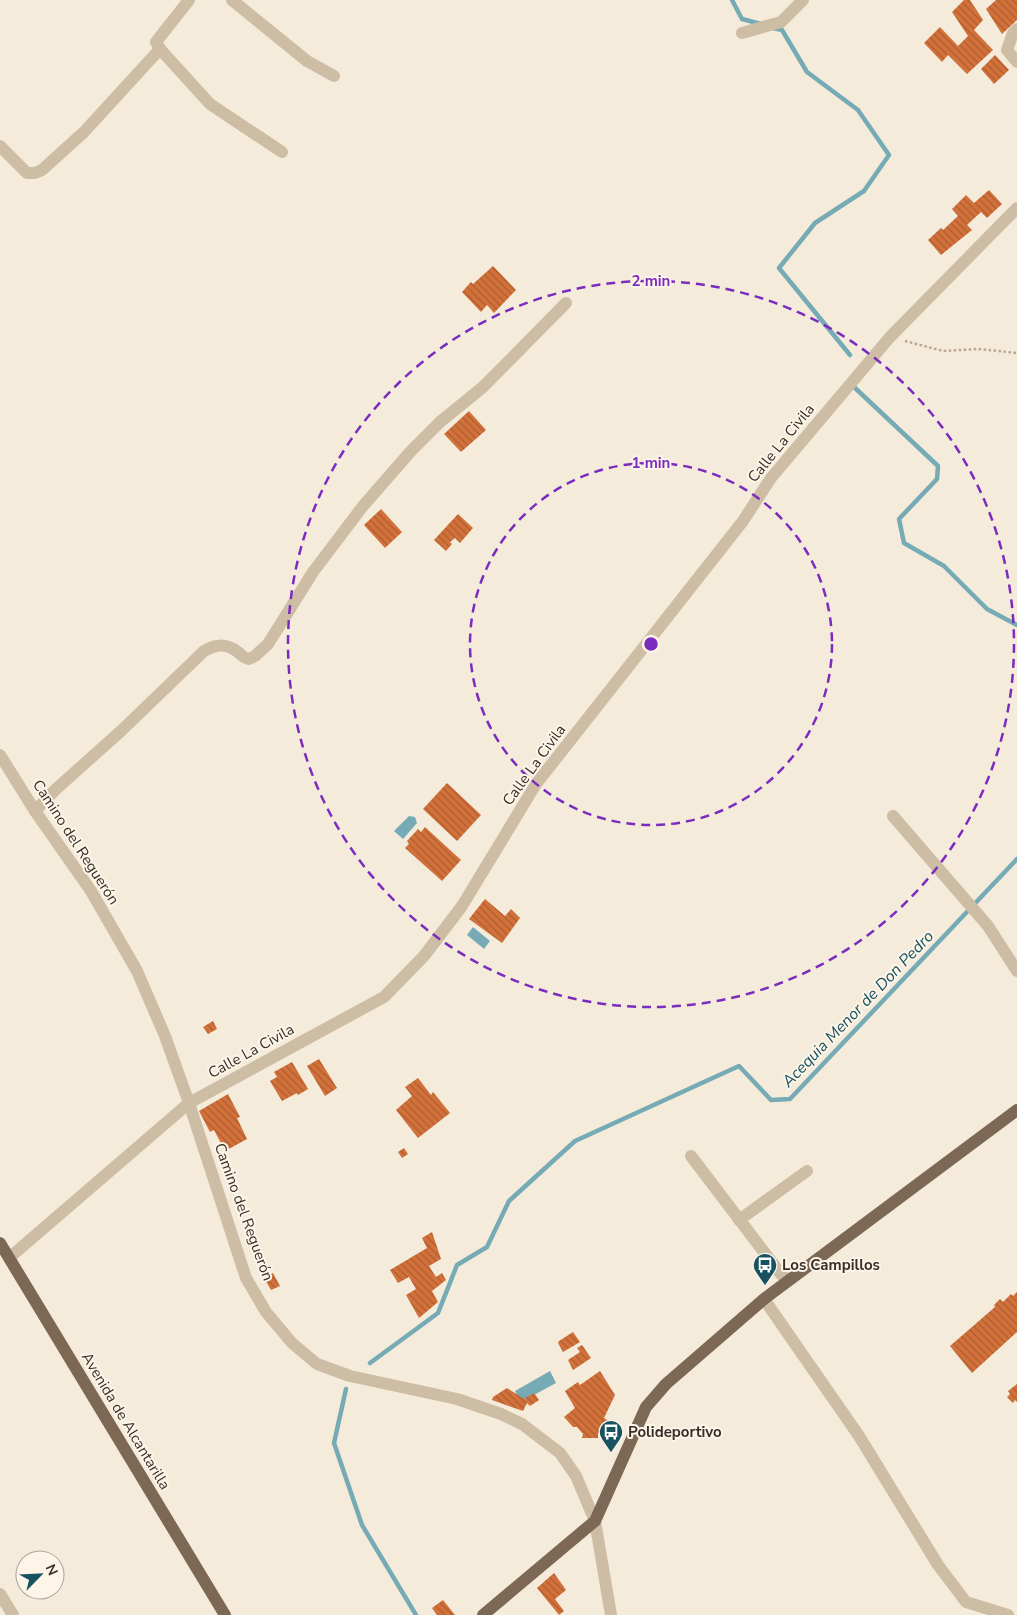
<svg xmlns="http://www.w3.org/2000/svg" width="1017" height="1615" font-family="'Nunito Sans',sans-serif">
<defs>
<pattern id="building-back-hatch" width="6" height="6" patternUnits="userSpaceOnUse" patternTransform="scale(1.25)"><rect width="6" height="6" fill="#d3713a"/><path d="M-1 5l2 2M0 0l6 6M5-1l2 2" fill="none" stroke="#ac5d31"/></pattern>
</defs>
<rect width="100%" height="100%" fill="#f5ebdb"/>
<g fill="#76abb5">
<polygon points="409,816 415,817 417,823 403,839 394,831"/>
<polygon points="473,927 490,941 484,949 467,935"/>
<polygon points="550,1371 556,1383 521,1402 515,1391"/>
</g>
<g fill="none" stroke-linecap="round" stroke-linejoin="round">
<g stroke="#76abb5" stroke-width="4.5">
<polyline points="732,0 742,19 761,24"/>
<polyline points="773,28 782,30 807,72 858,110 889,155 864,191 815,223 779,268 850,355"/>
<polyline points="854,387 938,466 937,479 899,519 904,543 944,566 987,609 1017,625"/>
<polyline points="370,1363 438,1313 457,1265 487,1247 509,1201 575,1141 739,1066 771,1100 790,1099 1017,859"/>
<polyline points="346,1389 334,1443 362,1525 416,1615"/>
</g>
</g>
<g fill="url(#building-back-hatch)">
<polygon points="964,0 970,0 983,20 974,30 993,50 967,74 948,55 942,62 924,43 940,27 958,46 968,36 952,12"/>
<polygon points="996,0 1017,0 1017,20 1002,34 986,9"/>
<polygon points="995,55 1009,70 994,84 981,69"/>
<polygon points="989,190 1002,204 987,218 981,212 967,225 972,230 941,255 928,240 941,228 943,230 958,216 952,209 966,195 974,203"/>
<polygon points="493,266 516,290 494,313 487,305 481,312 462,292 471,282 473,284"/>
<polygon points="469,411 486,430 461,452 444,434"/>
<polygon points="381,509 402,532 385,548 364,525"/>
<polygon points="458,514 473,528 460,543 455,538 450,542 452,544 446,551 434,540"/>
<polygon points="447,783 481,815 457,841 423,809"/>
<polygon points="425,827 461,860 442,881 405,848 409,844 407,841 418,829 421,832"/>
<polygon points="485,899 505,916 511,909 520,918 502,943 469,919"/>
<polygon points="213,1021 217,1029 208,1034 203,1027"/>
<polygon points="319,1059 337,1088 325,1096 307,1066"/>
<polygon points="292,1062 308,1089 298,1095 297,1093 282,1101 270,1081 277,1077 274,1072"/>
<polygon points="418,1078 431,1095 433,1092 450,1113 418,1138 396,1110 412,1096 405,1087"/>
<polygon points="228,1094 240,1117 237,1118 247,1139 225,1151 214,1130 210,1132 199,1111"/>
<polygon points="404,1148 408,1154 402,1158 398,1152"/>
<polygon points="432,1232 441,1259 429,1266 436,1277 442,1273 446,1280 432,1291 438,1302 419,1318 406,1295 416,1289 409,1277 398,1283 390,1270 427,1248 422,1238"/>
<polygon points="273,1273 280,1286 271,1290 264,1278"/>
<polygon points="1017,1292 1017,1332 972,1373 950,1346 995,1307 994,1305 1000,1299 1003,1302 1011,1294 1013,1296"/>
<polygon points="573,1332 580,1342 563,1352 558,1343 559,1341"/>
<polygon points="582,1345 591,1358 573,1370 568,1360 580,1352 577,1348"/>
<polygon points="600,1371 615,1395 604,1418 610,1422 606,1430 598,1434 598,1438 582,1438 583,1434 577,1427 573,1427 564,1417 575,1408 565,1391 578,1382 580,1385"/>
<polygon points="1017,1384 1017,1402 1015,1400 1013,1403 1007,1397 1010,1394 1008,1391"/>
<polygon points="507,1388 526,1400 525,1398 534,1393 539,1400 530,1406 527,1403 523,1411 492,1400 493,1397"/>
<polygon points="554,1573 566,1590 555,1599 564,1611 559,1615 537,1588"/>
<polygon points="443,1600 455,1615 437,1615 432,1608"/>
</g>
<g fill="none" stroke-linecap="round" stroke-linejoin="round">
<polyline stroke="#baa78f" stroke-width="2.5" stroke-dasharray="2.5 2.5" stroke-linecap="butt" points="905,341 943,351 978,349 1017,353"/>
<g stroke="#cebda5" stroke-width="12">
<polyline points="232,0 307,61 334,76"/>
<polyline points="1017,29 1013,33 1007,50 1017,62"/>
<polyline points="742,33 781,22 803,0"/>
<polyline points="160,49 210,104 282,152"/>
<polyline points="0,146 27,173 35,173 42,170 84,132 160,49 156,42 189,0"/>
<polyline points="0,755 35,811 91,891 137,971 165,1036 189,1103 246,1278 266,1312 292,1343 317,1364 350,1376 457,1399 501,1414 522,1424 560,1453 576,1476 595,1521 611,1615"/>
<path d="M35,811L55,790L121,731L204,651C216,644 226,643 238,652C243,656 243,658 249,659L255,656L268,644L313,572L363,506L411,451L440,422L483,387L566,303"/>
<polyline points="893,816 988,926 1017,971"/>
<polyline points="691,1156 780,1273 788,1281"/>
<polyline points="739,1220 807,1171"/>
<polyline points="9,1258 189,1103 384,997 424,956 462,906 536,784 743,521 771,478 890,337 1017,208"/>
<polyline points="764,1299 859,1436 938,1565 966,1602 1008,1615"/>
<polyline points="0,1594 13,1615"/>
</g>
<g stroke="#7d6856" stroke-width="12">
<polyline points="0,1243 225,1615"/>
<polyline points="483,1615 595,1521 646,1407 666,1384 764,1299 1017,1110"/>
</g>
</g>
<g fill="none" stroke="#7b2cbf" stroke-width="2.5" stroke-dasharray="9 6">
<circle cx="651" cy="644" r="181"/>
<circle cx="651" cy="644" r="363"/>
</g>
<defs>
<g id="bus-pin" transform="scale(1.25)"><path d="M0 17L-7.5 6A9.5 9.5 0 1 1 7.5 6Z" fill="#185260" stroke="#fcf5e8"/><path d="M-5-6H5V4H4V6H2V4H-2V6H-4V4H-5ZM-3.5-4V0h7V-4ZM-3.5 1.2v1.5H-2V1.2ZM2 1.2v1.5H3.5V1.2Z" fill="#fff"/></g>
</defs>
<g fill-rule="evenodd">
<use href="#bus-pin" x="765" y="1265"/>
<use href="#bus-pin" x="611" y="1432"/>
</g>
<g text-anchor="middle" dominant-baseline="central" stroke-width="4" stroke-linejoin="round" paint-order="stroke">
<g font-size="15" fill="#392f27" stroke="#fcf5e8">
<text transform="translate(781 443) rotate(-51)">Calle La Civila</text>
<text transform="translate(534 765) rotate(-54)">Calle La Civila</text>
<text transform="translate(76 842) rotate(57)">Camino del Reguerón</text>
<text transform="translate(251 1051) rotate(-29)">Calle La Civila</text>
<text transform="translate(244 1212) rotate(70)">Camino del Reguerón</text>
<text transform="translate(126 1421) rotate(59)">Avenida de Alcantarilla</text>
</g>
<g font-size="15" font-weight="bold" fill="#392f27" stroke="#fcf5e8" text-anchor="start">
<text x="782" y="1265">Los Campillos</text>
<text x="628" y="1432">Polideportivo</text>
</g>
<g font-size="16" font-style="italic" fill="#185260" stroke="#fcf5e8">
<text transform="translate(858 1009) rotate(-46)">Acequia Menor de Don Pedro</text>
</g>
</g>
<circle cx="651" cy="644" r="8" fill="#7b2cbf" stroke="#fcf5e8" stroke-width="2.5"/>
<g font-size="15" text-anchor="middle" font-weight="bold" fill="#7b2cbf" stroke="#fcf5e8" stroke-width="4" stroke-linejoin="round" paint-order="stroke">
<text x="651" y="286">2 min</text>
<text x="651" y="468">1 min</text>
</g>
<g transform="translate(40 1575) rotate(66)"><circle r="24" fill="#fcf5e8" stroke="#aea69b"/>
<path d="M0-4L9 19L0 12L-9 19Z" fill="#185260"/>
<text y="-8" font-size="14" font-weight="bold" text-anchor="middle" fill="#392f27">N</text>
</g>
</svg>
